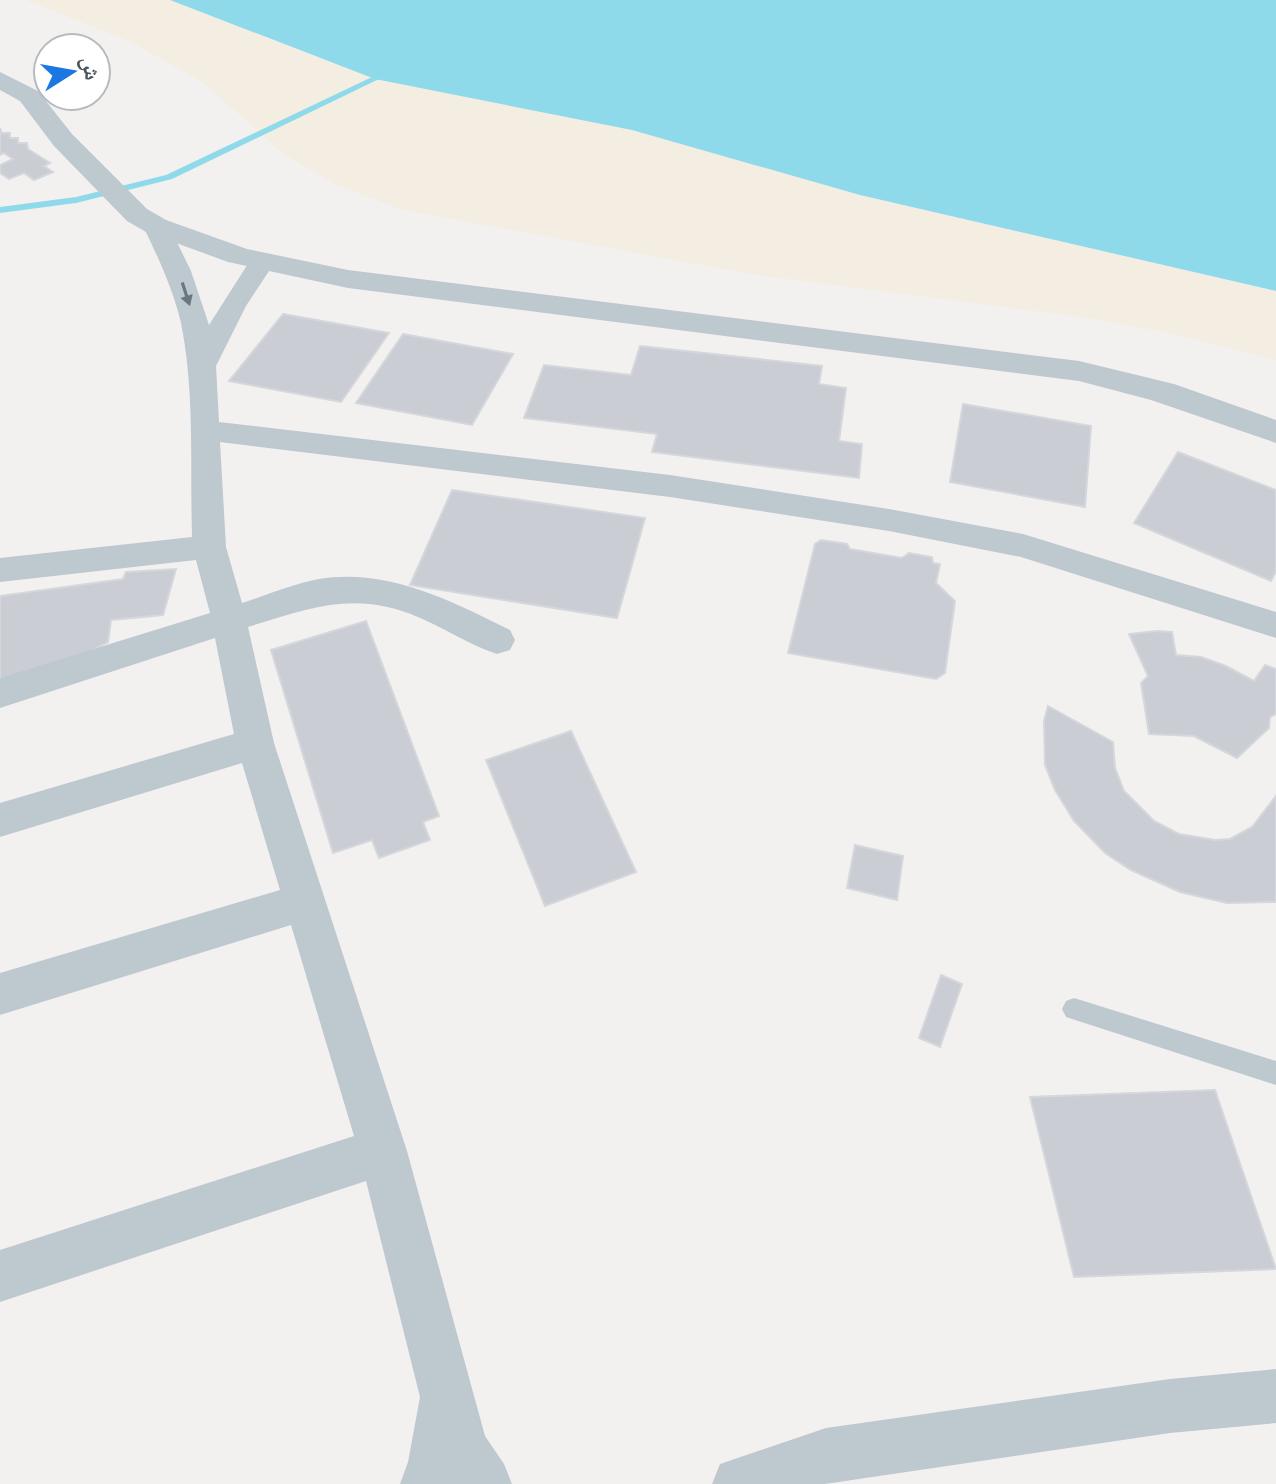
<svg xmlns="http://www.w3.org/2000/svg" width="1276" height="1484" font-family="Arial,'Noto Naskh Arabic',sans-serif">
<rect width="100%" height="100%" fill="#f3f0f0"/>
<polygon fill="#f3ede2" points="26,0 170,0 319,58 632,130 860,195 1276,291 1276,360 1166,332 1075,316 756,275 403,210 337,185 285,155 201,81 131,42"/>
<polygon fill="#8edaeb" points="170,0 1276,0 1276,291 860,195 632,130 375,79"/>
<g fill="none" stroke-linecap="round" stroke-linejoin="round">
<polygon fill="#8edaeb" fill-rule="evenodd" points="372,77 379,79 172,179 76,203 0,213 0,207 76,197 166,175"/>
</g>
<g fill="#cacdd3" stroke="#d4d7dc" stroke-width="2">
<polygon points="0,128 2,133 10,133 10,138 18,138 18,143 27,143 28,149 50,163 44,166 53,172 34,180 24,173 9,179 0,173 0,165 13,159 4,153 0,155"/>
<polygon points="283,314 389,333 341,402 229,381"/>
<polygon points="403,334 513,354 472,425 356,403"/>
<polygon points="640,346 822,366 819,384 846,388 839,441 862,444 859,478 652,452 657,434 524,418 544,365 631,375"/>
<polygon points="963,404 1091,426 1085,507 950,482"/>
<polygon points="1178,452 1276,490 1276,571 1271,581 1134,523"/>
<polygon points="452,490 645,518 617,618 410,585"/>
<polygon points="821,540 847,544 850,549 902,558 909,553 932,557 933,563 940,564 936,583 955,601 945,673 936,679 788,653 815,544"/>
<polygon points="176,569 163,615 111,620 108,642 82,656 0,679 0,596 123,579 126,572"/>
<polygon points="366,621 439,816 423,822 430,840 379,858 372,840 333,853 271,650"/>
<polygon points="1157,631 1172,632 1176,655 1201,657 1226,666 1254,681 1265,665 1276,669 1276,714 1270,717 1269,728 1237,758 1194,736 1149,734 1141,683 1148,676 1129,634"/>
<polygon points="1048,706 1113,742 1115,768 1124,791 1154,821 1179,834 1215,840 1230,839 1252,827 1276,796 1276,902 1227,903 1180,892 1131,870 1105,853 1074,821 1055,790 1045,765 1044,721"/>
<polygon points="571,731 636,872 545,906 486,760"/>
<polygon points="855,845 903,856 897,900 847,888"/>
<polygon points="941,975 962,984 940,1047 919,1038"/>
<polygon points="1215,1090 1276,1269 1074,1277 1030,1097"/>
</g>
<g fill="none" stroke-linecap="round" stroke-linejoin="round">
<polygon fill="#bec8cf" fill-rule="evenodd" points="1074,998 1276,1061 1276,1085 1066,1017 1062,1009 1066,1001"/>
<g fill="#bec8cf" fill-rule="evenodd">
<path d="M156,218L165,221L169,226L191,271L209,325L253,256H271L275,262L246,306L216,366L219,422L670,475L889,509L1023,534L1276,612V638L1021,557L889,531L670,497L220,442L226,547L242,603C267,595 293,584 319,579C388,568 451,601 510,630L515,640L510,650L497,654C469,645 445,628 418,617C355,590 309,608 248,627L274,743L407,1151L485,1436L504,1464L512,1484H400L408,1462L420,1397L366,1181L0,1302V1250L354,1136L291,925L0,1015V973L280,890L242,763L0,837V803L234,734L215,638L0,708V678L210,613L196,560L0,582V558L192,537C190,466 195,393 181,323C173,289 158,257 143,226L147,221Z"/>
<polygon points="1276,1369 1276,1423 1170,1433 825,1484 712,1484 720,1464 826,1428 1170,1379"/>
</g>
<polygon fill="#bec8cf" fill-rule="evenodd" points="0,72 38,91 72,134 147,209 166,220 247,249 348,270 1079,361 1174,384 1276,420 1276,443 1151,400 1079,381 348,288 228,262 146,232 127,221 54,146 20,101 0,90"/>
</g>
<defs><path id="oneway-solid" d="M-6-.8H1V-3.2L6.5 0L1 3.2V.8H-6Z" transform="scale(2)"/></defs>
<use fill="#6b7780" href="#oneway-solid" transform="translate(186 294) rotate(72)"/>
<g transform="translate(72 72) rotate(79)"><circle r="38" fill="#ffffff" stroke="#b6bbbf" stroke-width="2"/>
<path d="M0-6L14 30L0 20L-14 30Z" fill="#1b77e2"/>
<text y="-12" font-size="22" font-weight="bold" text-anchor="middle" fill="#48545e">ش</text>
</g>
</svg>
